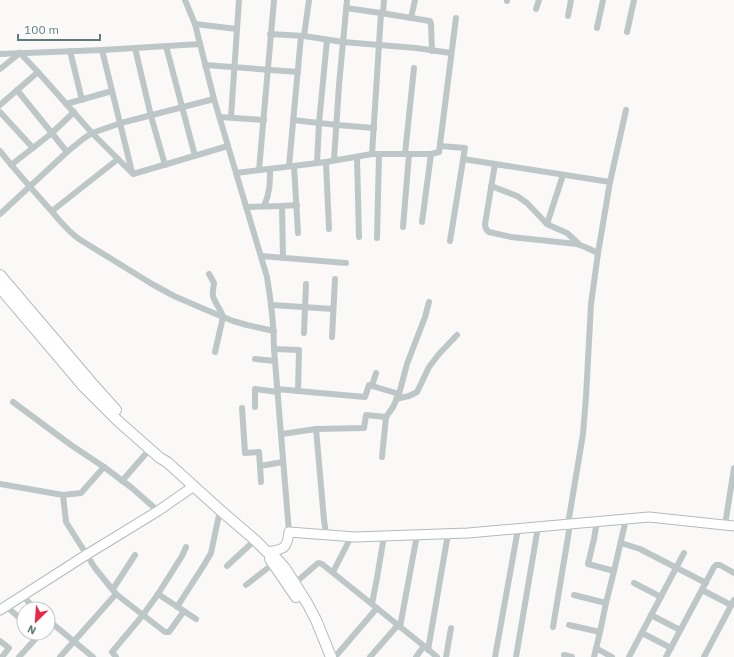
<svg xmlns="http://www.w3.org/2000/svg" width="734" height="657" font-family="'IBM Plex Sans',sans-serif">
<rect width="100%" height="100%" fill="#faf9f8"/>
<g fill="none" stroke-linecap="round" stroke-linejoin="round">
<g stroke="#b1bcbd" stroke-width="11">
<g id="secondary">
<path d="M267,552C283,549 287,550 289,532L355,537L468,533L649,517L734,526"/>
<polyline points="0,610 86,555 158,511 194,486"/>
</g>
</g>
<g stroke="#b2bcbd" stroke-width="12">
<g id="primary">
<polyline points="0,275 91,382 116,410"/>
<polyline points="0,288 84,387 118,421 160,458 167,462 220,510 255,540 267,552 276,558 285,568 307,603 316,620 331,657"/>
<polyline points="270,559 296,597"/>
</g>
</g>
<g stroke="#bec7c8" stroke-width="6">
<path d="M185,0L195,24L214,99L267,277C271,301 274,324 274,349L289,532"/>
<polyline points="507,1 507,0"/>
<polyline points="346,8 381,13 372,154"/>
<polyline points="536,9 539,0"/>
<polyline points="381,13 430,21 431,24 432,51"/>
<polyline points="383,13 384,0"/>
<polyline points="568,16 571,0"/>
<polyline points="411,18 415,0"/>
<polyline points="195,24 237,29"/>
<polyline points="597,28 603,0"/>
<polyline points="627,32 634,0"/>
<polyline points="270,34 304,36 343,42 416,48 451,53"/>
<polyline points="304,36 309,0"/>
<polyline points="166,46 195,156"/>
<polyline points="135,48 151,116 165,165"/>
<polyline points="102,50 132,172"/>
<polyline points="70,51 82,100"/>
<polyline points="20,53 38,72 92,133 133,174 228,146"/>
<polyline points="0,54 102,50 200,44"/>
<polyline points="205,65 298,72"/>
<polyline points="0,69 20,53"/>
<polyline points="17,90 67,152"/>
<polyline points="66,104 112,91"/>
<polyline points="0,105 38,72"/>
<polyline points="0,112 33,148"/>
<polyline points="220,117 264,120"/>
<polyline points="231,117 239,0"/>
<polyline points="293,120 337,125 374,128"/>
<polyline points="440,146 465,148 450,241"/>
<path d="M0,151C15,170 31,188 47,206C58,218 65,229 79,239L152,284L174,296L204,309L233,321L247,325L274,331"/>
<polyline points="405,154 414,68"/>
<polyline points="431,154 439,152 456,18"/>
<polyline points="357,157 359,237"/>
<polyline points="463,159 610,182 598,253 591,304 586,397 583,434 568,524 569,531 553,627"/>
<polyline points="334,160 339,85 347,0"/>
<polyline points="326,162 329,229"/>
<polyline points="317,163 319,123 327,40"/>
<path d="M495,164L485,224C485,228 486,230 489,232L511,237L577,244L585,247L598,253"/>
<polyline points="11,165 52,133 74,112"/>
<polyline points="289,166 301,36"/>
<polyline points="294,166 298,233"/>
<polyline points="259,170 274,0"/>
<polyline points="236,173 326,162 372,154 431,154 422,222"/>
<polyline points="610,182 626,110"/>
<polyline points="491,186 517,196 527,203 547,224 551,226 567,233 580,245"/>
<path d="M264,206C270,193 270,183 270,169"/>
<polyline points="246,207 282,206"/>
<polyline points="52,211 118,159"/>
<polyline points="0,214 67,152 83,139 92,133 121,123 214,99"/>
<polyline points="547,224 563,175"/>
<polyline points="403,227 409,154"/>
<polyline points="377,238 379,154"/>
<polyline points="261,256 346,263"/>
<polyline points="283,258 282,206 297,205"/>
<path d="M209,274L214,283C214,287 212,292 213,296C215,304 221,309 223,317L215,352"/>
<polyline points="272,305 333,309"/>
<polyline points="304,333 306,284"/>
<polyline points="332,337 335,279"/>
<polyline points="274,349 299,350 298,391"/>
<polyline points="255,359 275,361"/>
<polyline points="372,386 376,373"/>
<polyline points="277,389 298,391 365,397 369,385 399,394 407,364 425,317 429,302"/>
<polyline points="396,399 409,396 417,392 429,367 439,354 457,335"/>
<polyline points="13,402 71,445 104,467"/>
<polyline points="255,407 255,389 278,392"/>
<polyline points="242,408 245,453 259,452 260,466 283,462"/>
<polyline points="282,434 316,429"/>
<polyline points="382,457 386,417 393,407 398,396"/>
<polyline points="260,466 261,482"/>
<polyline points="122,481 150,449"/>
<polyline points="0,484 63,495 66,522 95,568 116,594 143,615 112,652 116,657"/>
<polyline points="63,495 81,493 104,467 132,488 158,511"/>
<polyline points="597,521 594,539 588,564 614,571 626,519"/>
<polyline points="725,525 734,468"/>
<polyline points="326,534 324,520 316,429 364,428 366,415 386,417"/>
<polyline points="621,543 640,549 706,583"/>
<polyline points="227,566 255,540"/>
<polyline points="333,572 351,537"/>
<polyline points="295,583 317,564 319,563 322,564 424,646"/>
<polyline points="634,583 661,597"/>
<polyline points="246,585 273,564"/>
<polyline points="113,589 135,555"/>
<polyline points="702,590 731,605"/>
<polyline points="158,594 182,556 186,547"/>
<polyline points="574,595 606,603 614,571"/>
<polyline points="23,596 35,609"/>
<polyline points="372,604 377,578 384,536"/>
<polyline points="6,606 24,622"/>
<polyline points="177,607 204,565 211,553 220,510"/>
<polyline points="184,611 169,632 165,632 143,615 158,594 196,619"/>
<polyline points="651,615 680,630"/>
<polyline points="48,620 93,657"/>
<polyline points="569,625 600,632 606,603"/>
<polyline points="400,627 417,535"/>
<polyline points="642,633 671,648"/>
<polyline points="0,641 9,648 2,657"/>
<polyline points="596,648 612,657"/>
<polyline points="428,650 448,534"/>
<polyline points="564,655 572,657"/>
<polyline points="19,657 39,635"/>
<polyline points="60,657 116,594"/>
<polyline points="335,657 377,608"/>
<polyline points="370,657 398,625"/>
<polyline points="416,657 424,646 437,657"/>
<polyline points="446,657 451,628"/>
<polyline points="495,657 518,529"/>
<polyline points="516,657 538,527"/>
<polyline points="594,657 600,632"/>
<polyline points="629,657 684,553"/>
<polyline points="666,657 714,567 716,565 720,565 734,573"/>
<polyline points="704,657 734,600"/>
</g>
<use href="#secondary" stroke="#fff" stroke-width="9"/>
<use href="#primary" stroke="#fff" stroke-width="10"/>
</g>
<g transform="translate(36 621) rotate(205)"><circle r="19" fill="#ffffff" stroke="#bfcacb"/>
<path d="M0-3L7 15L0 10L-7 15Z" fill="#ea2843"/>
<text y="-6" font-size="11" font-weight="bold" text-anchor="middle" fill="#5f7b7e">N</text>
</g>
<path d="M18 34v6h82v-6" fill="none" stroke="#5f7b7e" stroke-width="2"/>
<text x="24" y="34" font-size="12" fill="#5f7b7e" stroke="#ffffff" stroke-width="3" paint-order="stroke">100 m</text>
</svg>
